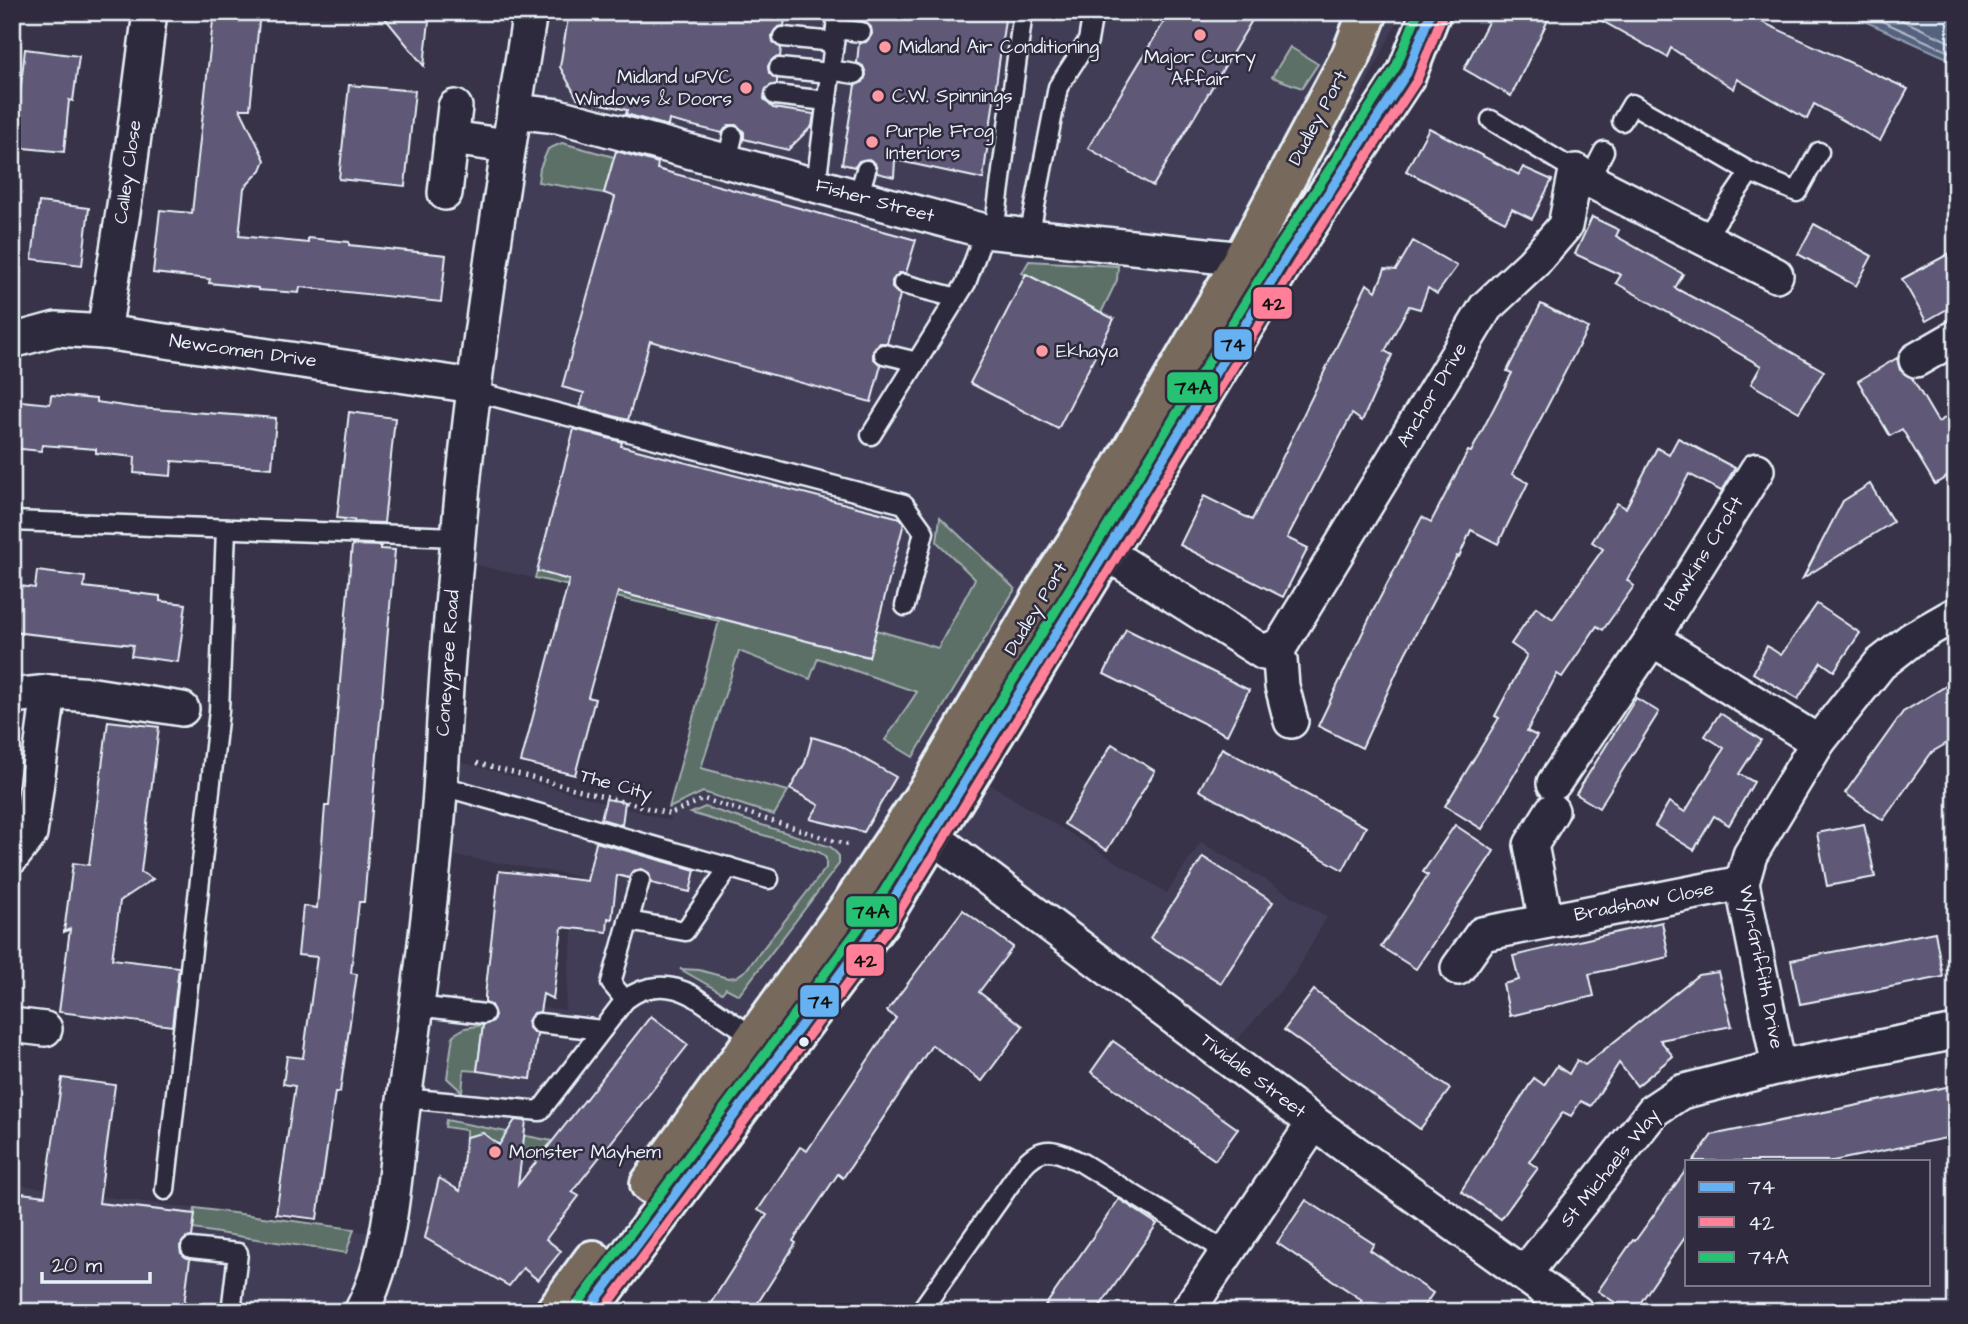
<svg xmlns="http://www.w3.org/2000/svg" width="1968" height="1324" font-family="'Architects Daughter',sans-serif">
<rect width="100%" height="100%" fill="#383348"/>
<filter id="ink" filterUnits="userSpaceOnUse"><feTurbulence type="fractalNoise" baseFrequency=".0143" numOctaves="2"/><feDisplacementMap in="SourceGraphic" scale="14" xChannelSelector="R" yChannelSelector="G"/><feConvolveMatrix kernelMatrix="1 2 1 2 8 2 1 2 1" color-interpolation-filters="sRGB"/></filter>
<g filter="url(#ink)">
<polygon fill="#433e56" points="530,12 1402,12 1367,82 1286,227 960,766 1167,893 1201,842 1327,917 1294,975 1224,1055 933,837 570,1312 12,1312 12,1184 386,1235 419,994 565,1010 578,876 433,852 442,757 671,821 669,808 719,621 456,560"/>
<g fill="#5c6f68" stroke="#a2b0b0" stroke-width="2">
<polygon points="1290,47 1318,64 1302,88 1272,77"/>
<polygon points="562,143 614,157 604,193 538,182 540,168 548,149"/>
<polygon points="1029,261 1118,266 1117,280 1101,313 1022,273"/>
<polygon points="940,517 1015,589 913,757 885,740 917,692 818,658 810,679 739,651 701,768 788,791 774,815 703,792 669,808 719,621 535,578 537,571 868,657 876,630 938,648 975,579 937,542"/>
<polygon points="705,807 831,847 839,856 839,864 739,995 726,988 722,993 680,969 699,970 728,978 736,977 746,970 826,868 826,858 819,852 691,813"/>
<polygon points="483,1025 477,1071 464,1070 462,1092 447,1078 453,1035 465,1028"/>
<polygon points="446,1120 552,1141 538,1159 504,1138 499,1145 483,1133 466,1137 466,1130 445,1127"/>
<polygon points="195,1208 354,1229 346,1253 193,1229"/>
</g>
<polygon fill="#55627e" stroke="#909baf" stroke-width="2" points="1844,12 1956,12 1956,62"/>
<g fill="none" stroke-linecap="round" stroke-linejoin="round">
<g stroke="#adb8c7" stroke-width="2">
<polyline points="1862,12 1956,55"/>
<polyline points="1885,12 1956,45"/>
</g>
</g>
<g fill="#5e5876" stroke="#e8f1f8" stroke-width="2">
<polygon points="214,12 260,12 250,109 240,109 265,160 261,170 244,188 239,236 308,243 308,238 349,242 349,245 446,255 441,302 300,287 299,293 258,290 258,288 209,283 210,279 153,273 160,210 192,213"/>
<polygon points="380,12 430,12 424,66"/>
<polygon points="569,12 786,12 784,26 778,27 772,35 773,42 781,48 780,57 774,58 768,66 769,73 777,79 777,84 766,89 764,99 773,108 814,114 812,126 788,150 744,139 744,132 736,125 729,125 722,133 669,120 668,126 626,114 627,110 577,98 560,67"/>
<polygon points="864,12 1006,12 983,179 895,160 894,177 877,173 875,163 869,159 859,161 855,167 842,164 855,85 863,82 866,75 863,66 857,63 859,43 866,42 872,34 871,27 862,21"/>
<polygon points="1170,12 1257,12 1153,186 1088,148"/>
<polygon points="1493,12 1552,12 1511,96 1464,69"/>
<polygon points="1586,12 1740,12 1908,89 1880,141 1814,104 1807,119 1737,79 1734,89 1671,48 1667,57"/>
<polygon points="25,49 79,56 73,101 69,100 64,152 14,147"/>
<polygon points="349,85 415,91 405,186 339,179"/>
<polygon points="1429,128 1519,175 1523,167 1552,180 1532,219 1512,209 1505,222 1406,171"/>
<polygon points="616,151 658,163 657,169 916,240 906,273 899,273 892,281 892,288 900,295 887,343 880,343 873,351 873,358 881,365 871,402 650,341 628,420 580,407 584,393 562,387 615,197 604,193"/>
<polygon points="39,202 89,208 82,265 32,259"/>
<polygon points="1592,217 1619,230 1616,236 1683,274 1675,288 1743,324 1824,371 1799,412 1751,384 1761,366 1616,283 1621,275 1575,254"/>
<polygon points="1814,224 1872,256 1856,286 1798,254"/>
<polygon points="1413,241 1457,266 1437,294 1428,288 1420,309 1409,306 1385,351 1392,355 1362,421 1352,414 1287,538 1308,548 1283,597 1180,545 1204,496 1252,520 1367,284 1376,291 1385,269 1396,270"/>
<polygon points="1956,250 1956,304 1926,321 1902,279"/>
<polygon points="1026,274 1114,319 1058,429 970,383"/>
<polygon points="1541,304 1588,328 1512,474 1528,483 1498,544 1471,530 1459,557 1457,556 1405,654 1362,748 1318,726 1371,615 1422,517 1431,522 1468,451 1471,452 1512,373 1507,371"/>
<polygon points="1897,358 1900,370 1912,378 1938,422 1956,411 1956,471 1935,484 1902,429 1890,436 1858,381"/>
<polygon points="51,395 96,399 96,402 138,408 276,418 272,468 172,461 171,476 134,473 135,457 96,453 96,449 42,445 41,451 12,448 12,400 50,404"/>
<polygon points="349,412 395,418 384,523 354,522 354,520 337,518"/>
<polygon points="574,429 622,442 621,446 900,518 904,523 869,657 618,592 588,697 595,699 575,775 521,762 569,580 537,571"/>
<polygon points="1678,438 1735,468 1721,491 1689,474 1655,539 1627,580 1634,586 1603,630 1597,626 1562,677 1557,674 1527,731 1537,736 1482,829 1445,806 1499,718 1495,716 1527,655 1511,644 1536,607 1553,619 1603,549 1592,542 1617,503 1626,508 1657,448 1669,455"/>
<polygon points="1870,484 1893,522 1803,578 1843,501"/>
<polygon points="352,545 381,546 381,549 395,550 364,902 359,902 351,973 357,974 340,1092 335,1092 317,1219 276,1214 295,1086 283,1084 287,1056 303,1058 317,957 298,955 303,906 317,908 325,806 329,806"/>
<polygon points="37,571 85,577 84,587 160,596 160,601 186,604 178,662 131,656 133,645 12,632 12,585 35,588"/>
<polygon points="1817,604 1860,633 1834,671 1821,662 1798,699 1753,673 1767,646 1781,655"/>
<polygon points="1126,629 1249,690 1227,735 1104,674"/>
<polygon points="1956,680 1956,738 1932,752 1883,820 1845,793 1903,712"/>
<polygon points="1636,698 1659,712 1599,808 1576,794"/>
<polygon points="1720,713 1761,740 1739,774 1754,782 1729,825 1714,816 1694,850 1655,826 1669,802 1685,812 1724,748 1705,736"/>
<polygon points="108,721 159,727 141,872 153,879 120,901 112,959 179,967 172,1026 59,1012 70,929 64,932 73,863 89,865"/>
<polygon points="812,737 841,746 896,777 864,832 810,819 819,805 790,789 805,763"/>
<polygon points="1112,744 1155,771 1107,850 1064,824"/>
<polygon points="1222,748 1366,827 1343,870 1199,790"/>
<polygon points="606,799 625,802 622,825 601,819"/>
<polygon points="1864,824 1875,877 1827,886 1817,833"/>
<polygon points="1455,825 1494,851 1416,969 1381,947 1428,875 1423,872"/>
<polygon points="596,842 695,870 690,892 651,883 649,873 642,869 633,871 629,878 617,875 612,919 608,918 607,932 562,927 553,999 543,994 540,1012 534,1013 528,1021 529,1028 537,1034 531,1079 477,1071 483,1025 493,1021 495,1015 491,1005 485,1003 485,996 499,871 587,881"/>
<polygon points="1203,857 1273,902 1221,983 1150,938"/>
<polygon points="963,910 1013,947 979,992 1023,1026 982,1081 932,1045 843,1178 838,1174 793,1241 796,1243 752,1312 705,1312 767,1215 758,1210 800,1147 807,1151 896,1018 887,1011"/>
<polygon points="1662,922 1669,957 1589,974 1594,996 1510,1016 1503,984 1519,980 1513,956"/>
<polygon points="1935,932 1943,977 1800,1004 1791,960"/>
<polygon points="1718,972 1732,1026 1660,1040 1673,1056 1637,1086 1619,1063 1591,1106 1581,1101 1571,1116 1563,1112 1529,1162 1538,1168 1501,1219 1461,1191 1534,1078 1544,1085 1557,1066 1569,1074 1577,1060 1585,1065 1698,975"/>
<polygon points="1314,990 1450,1089 1420,1129 1284,1030"/>
<polygon points="651,1016 688,1045 572,1192 579,1196 546,1239 561,1251 538,1280 523,1268 509,1286 425,1238 439,1178 460,1191 466,1137 483,1133 499,1145 515,1120 526,1121 518,1185"/>
<polygon points="1113,1041 1238,1129 1215,1160 1091,1072"/>
<polygon points="62,1078 115,1085 99,1203 195,1214 192,1237 186,1238 180,1246 181,1253 190,1259 183,1312 12,1312 12,1192 45,1196"/>
<polygon points="1956,1085 1956,1136 1833,1161 1693,1161 1712,1135"/>
<polygon points="1686,1170 1686,1236 1634,1312 1629,1312 1598,1291 1633,1240 1635,1241"/>
<polygon points="1119,1199 1157,1224 1096,1312 1041,1312"/>
<polygon points="1306,1200 1374,1244 1370,1250 1433,1293 1420,1312 1353,1312 1362,1300 1277,1243"/>
</g>
<g fill="none" stroke-linecap="round" stroke-linejoin="round">
<g stroke="#e8f1f8" stroke-width="23">
<g id="lane">
<polyline points="836,29 861,32"/>
<polyline points="783,37 834,42"/>
<polyline points="779,68 830,73"/>
<polyline points="830,70 855,74"/>
<polyline points="775,95 827,101"/>
<polyline points="1491,120 1576,171"/>
<polyline points="1622,121 1632,104 1750,172 1705,238"/>
<polyline points="727,161 733,136"/>
<polyline points="1750,172 1797,192 1819,152"/>
<polyline points="1589,180 1604,151"/>
<polyline points="816,185 838,12"/>
<polyline points="858,197 866,170"/>
<polyline points="994,232 1023,12"/>
<polyline points="1029,237 1058,87 1088,41 1093,12"/>
<polyline points="903,284 957,298"/>
<polyline points="884,354 917,362"/>
<polyline points="473,391 904,504 924,532 905,606"/>
<polyline points="871,435 966,283 985,231"/>
<polyline points="12,521 458,537"/>
<polyline points="439,785 769,879"/>
<polyline points="628,921 685,931 729,867"/>
<polyline points="625,1000 611,983 640,880"/>
<polyline points="417,1006 484,1014"/>
<polyline points="539,1023 602,1030"/>
<path d="M404,1098L540,1111L625,1000C645,984 669,983 692,995L757,1039"/>
<polyline points="165,1190 219,711 226,529"/>
<polyline points="191,1248 238,1253 231,1312"/>
<path d="M920,1312L1023,1166C1043,1142 1058,1151 1082,1163L1227,1252"/>
</g>
</g>
<g stroke="#e8f1f8" stroke-width="38">
<g id="street">
<polyline points="514,111 558,116 985,231 1243,259"/>
<polyline points="451,138 508,146"/>
<polyline points="445,193 455,107"/>
<polyline points="104,332 129,174 150,12"/>
<polyline points="12,341 56,329 104,332 474,386"/>
<polyline points="1916,360 1956,337"/>
<polyline points="1105,552 1264,653 1281,645 1486,307 1533,263 1565,226 1576,171 1589,180 1776,275"/>
<polyline points="1652,639 1818,742"/>
<polyline points="1273,648 1280,660 1282,686 1291,721"/>
<polyline points="12,696 49,692 94,695 182,709"/>
<polyline points="1554,783 1652,639 1757,470"/>
<polyline points="933,837 1314,1123 1576,1312"/>
<polyline points="12,857 30,834 49,692"/>
<polyline points="1546,921 1531,845 1552,811"/>
<polyline points="1458,968 1482,934 1742,883"/>
<polyline points="12,1025 45,1029"/>
<polyline points="1779,1067 1742,883 1750,855 1818,742 1880,664 1912,639 1956,614"/>
<polyline points="1525,1273 1654,1110 1681,1092 1779,1067 1956,1032"/>
<path d="M361,1312C393,1252 394,1173 403,1107C419,992 436,874 442,759C445,693 450,627 456,561C471,377 501,195 530,12"/>
<polyline points="1187,1312 1314,1123"/>
</g>
</g>
<g stroke="#e8f1f8" stroke-width="44">
<g id="highway">
<polyline points="650,1184 854,901 931,786 1048,587 1089,524 1243,259 1351,56 1368,12"/>
<polyline points="555,1312 593,1260"/>
<polyline points="587,1312 881,919 1287,256 1407,73 1431,12"/>
</g>
</g>
<polyline stroke="#e8f1f8" stroke-width="4.5" stroke-dasharray="2 5" stroke-linecap="butt" points="477,763 670,814 704,799 847,845"/>
<use href="#lane" stroke="#2f2a3d" stroke-width="18"/>
<use href="#street" stroke="#2f2a3d" stroke-width="33"/>
<use href="#highway" stroke="#77695c" stroke-width="38"/>
<g stroke="#2f2a3d" stroke-width="14">
<polyline id="bus-1" points="587,1312 881,919 1287,256 1407,73 1431,12"/>
</g>
<g stroke="#2f2a3d" stroke-width="14">
<polyline id="bus-2" points="602,1312 891,925 1297,263 1417,80 1442,16"/>
</g>
<g stroke="#2f2a3d" stroke-width="14">
<polyline id="bus-3" points="577,1305 871,912 1277,250 1396,67 1418,12"/>
</g>
<use href="#bus-1" stroke="#66b1f2" stroke-width="9"/>
<use href="#bus-2" stroke="#ff8098" stroke-width="9"/>
<use href="#bus-3" stroke="#26c172" stroke-width="9"/>
</g>
</g>
<g fill="#ff9aa2" stroke="#2f2a3d" stroke-width="2.5">
<circle cx="1200" cy="35" r="7"/>
<circle cx="885" cy="47" r="7"/>
<circle cx="746" cy="88" r="7"/>
<circle cx="878" cy="96" r="7"/>
<circle cx="872" cy="142" r="7"/>
<circle cx="1042" cy="351" r="7"/>
<circle cx="495" cy="1152" r="7"/>
</g>
<circle fill="#e8f1f8" stroke="#2f2a3d" stroke-width="2.5" cx="804" cy="1042" r="6"/>
<g text-anchor="middle" dominant-baseline="central" stroke-width="5" stroke-linejoin="round" paint-order="stroke">
<g font-size="19" fill="#e8f1f8" stroke="#2f2a3d" text-anchor="start">
<text x="899" y="47">Midland Air Conditioning</text>
<text x="1200" y="57" text-anchor="middle">Major Curry<tspan x="1200" dy="22">Affair</tspan></text>
<text x="732" y="77" text-anchor="end">Midland uPVC<tspan x="732" dy="22">Windows &amp; Doors</tspan></text>
<text x="892" y="96">C.W. Spinnings</text>
<text x="886" y="131">Purple Frog<tspan x="886" dy="22">Interiors</tspan></text>
<text x="1056" y="351">Ekhaya</text>
<text x="509" y="1152">Monster Mayhem</text>
</g>
<g font-size="19" fill="#e8f1f8" stroke="#2f2a3d">
<text transform="translate(1318 118) rotate(-62)">Dudley Port</text>
<text transform="translate(128 172) rotate(-82)">Calley Close</text>
<text transform="translate(875 201) rotate(15)">Fisher Street</text>
<text transform="translate(243 351) rotate(8)">Newcomen Drive</text>
<text transform="translate(1432 395) rotate(-59)">Anchor Drive</text>
<text transform="translate(1704 554) rotate(-58)">Hawkins Croft</text>
<text transform="translate(1036 609) rotate(-59)">Dudley Port</text>
<text transform="translate(448 663) rotate(-86)">Coneygree Road</text>
<text transform="translate(616 785) rotate(15)">The City</text>
<text transform="translate(1644 902) rotate(-11)">Bradshaw Close</text>
<text transform="translate(1761 967) rotate(79)">Wyn-Griffith Drive</text>
<text transform="translate(1253 1076) rotate(37)">Tividale Street</text>
<text transform="translate(1610 1168) rotate(-51)">St Michaels Way</text>
</g>
</g>
<g stroke="#2f2a3d" stroke-width="2.5">
<rect x="1252" y="286" width="41" height="34" rx="7" fill="#ff8098"/>
<rect x="1213" y="328" width="40" height="33" rx="7" fill="#66b1f2"/>
<rect x="1166" y="371" width="53" height="33" rx="7" fill="#26c172"/>
<rect x="845" y="895" width="53" height="33" rx="7" fill="#26c172"/>
<rect x="845" y="943" width="40" height="34" rx="7" fill="#ff8098"/>
<rect x="799" y="984" width="41" height="34" rx="7" fill="#66b1f2"/>
</g>
<g font-size="19" text-anchor="middle" font-weight="bold" fill="#111">
<text x="1273" y="310">42</text>
<text x="1233" y="351">74</text>
<text x="1193" y="394">74A</text>
<text x="871" y="918">74A</text>
<text x="865" y="967">42</text>
<text x="820" y="1008">74</text>
</g>
<rect width="1968" height="1324" fill="none" stroke="#2f2a3d" stroke-width="42"/>
<rect x="21" y="21" width="1926" height="1282" fill="none" stroke="#e8f1f8" stroke-width="2.5" filter="url(#ink)"/>
<rect x="1685" y="1160" width="245" height="126" fill="#2f2a3d" stroke="#797a88" stroke-width="2"/>
<rect x="1699" y="1182" width="35" height="10" fill="#66b1f2" stroke="#797a88" stroke-width="2"/>
<text x="1748" y="1194" font-size="21" fill="#e8f1f8">74</text>
<rect x="1699" y="1217" width="35" height="10" fill="#ff8098" stroke="#797a88" stroke-width="2"/>
<text x="1748" y="1230" font-size="21" fill="#e8f1f8">42</text>
<rect x="1699" y="1252" width="35" height="10" fill="#26c172" stroke="#797a88" stroke-width="2"/>
<text x="1748" y="1264" font-size="21" fill="#e8f1f8">74A</text>
<path d="M42 1272v10h108v-10" fill="none" stroke="#e8f1f8" stroke-width="3.5"/>
<text x="52" y="1272" font-size="21" fill="#e8f1f8" stroke="#2f2a3d" stroke-width="5" paint-order="stroke">20 m</text>
</svg>
